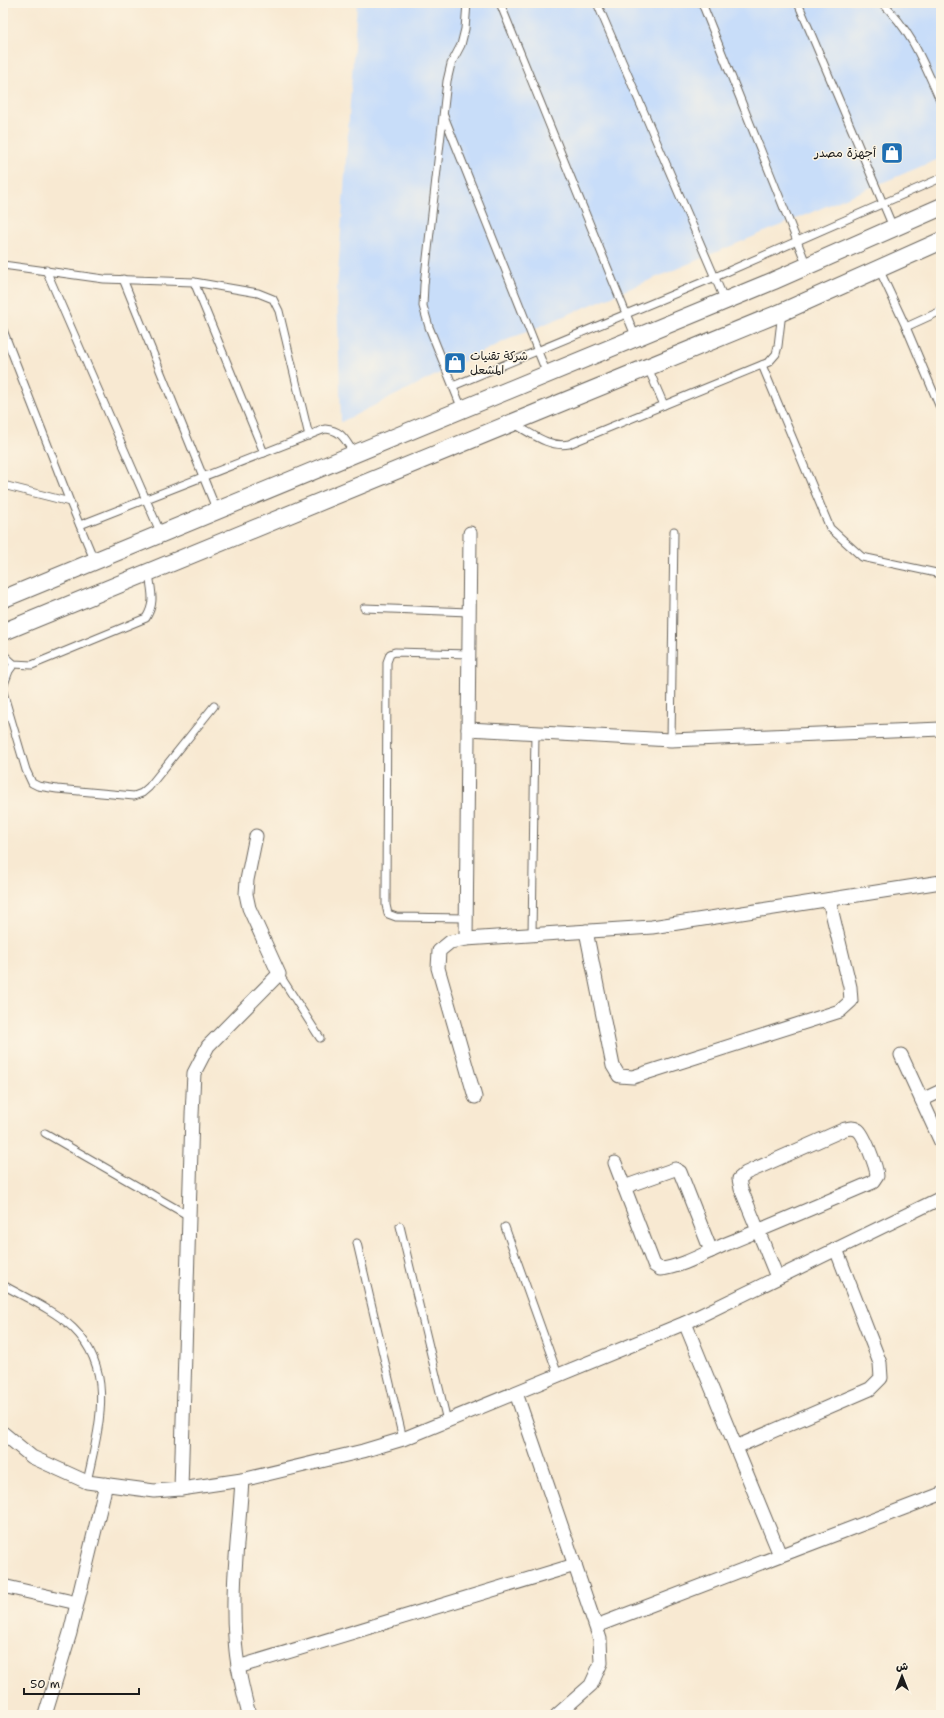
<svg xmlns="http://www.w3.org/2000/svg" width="944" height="1718" font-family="'Shantell Sans','Playpen Sans Arabic',sans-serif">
<rect width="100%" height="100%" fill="#fcf5e5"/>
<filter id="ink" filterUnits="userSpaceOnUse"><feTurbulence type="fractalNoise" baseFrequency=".025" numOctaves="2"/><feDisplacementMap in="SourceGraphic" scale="8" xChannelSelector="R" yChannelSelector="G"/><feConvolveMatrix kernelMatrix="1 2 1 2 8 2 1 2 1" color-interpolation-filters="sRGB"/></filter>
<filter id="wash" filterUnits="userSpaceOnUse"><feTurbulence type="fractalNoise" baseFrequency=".012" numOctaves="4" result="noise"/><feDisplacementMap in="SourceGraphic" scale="16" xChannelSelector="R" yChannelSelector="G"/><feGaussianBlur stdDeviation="0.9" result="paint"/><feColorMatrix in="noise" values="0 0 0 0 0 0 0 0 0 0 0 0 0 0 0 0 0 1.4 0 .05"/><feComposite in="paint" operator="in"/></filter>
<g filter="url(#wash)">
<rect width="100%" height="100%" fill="#f8e9d2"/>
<polygon fill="#c8ddf9" points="357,3 941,3 941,158 507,340 341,422 337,289"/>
</g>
<g filter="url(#ink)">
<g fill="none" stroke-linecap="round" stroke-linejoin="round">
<g stroke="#69645c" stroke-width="9">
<g id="service">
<polyline points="500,3 636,338"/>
<polyline points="597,3 725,301"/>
<polyline points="702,3 807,266"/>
<polyline points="798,3 893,227"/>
<path d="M882,3C913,32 924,65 941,102"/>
<polyline points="444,116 547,374"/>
<polyline points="3,265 104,279 194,282 258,293 273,299 279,311 309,436"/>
<polyline points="879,269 906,327 941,311"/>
<polyline points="46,270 161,534"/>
<polyline points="123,279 217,511"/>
<polyline points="194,282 264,453"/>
<polyline points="906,327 941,410"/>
<polyline points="3,330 70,502 95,562"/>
<polyline points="762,365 830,528 862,557 941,574"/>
<polyline points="648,368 664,405"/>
<polyline points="453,386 715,277 941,178"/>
<polyline points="462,409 429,327 423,306 424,285 447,81 451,64 461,45 465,29 467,3"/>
<path d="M514,424C531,433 549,448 569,444L769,362L776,354L778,346L782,312"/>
<polyline points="3,485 70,502"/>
<path d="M80,525L325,429C342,430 345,440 354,453"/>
<polyline points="364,608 469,612"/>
<path d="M3,654L14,664L32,665L146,618C156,602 151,591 149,573"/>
<polyline points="3,687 9,671 14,664"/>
<polyline points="3,692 26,770 32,783 38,786 57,789 134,796 142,793 149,787 214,706"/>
<polyline points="671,740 674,531"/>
<polyline points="466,918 396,917 388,914 386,905 387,662 390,654 395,652 469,654"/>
<polyline points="532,935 535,733"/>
<polyline points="279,974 320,1038"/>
<polyline points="45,1133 189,1216"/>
<polyline points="400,1226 447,1421"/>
<polyline points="505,1227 558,1375"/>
<polyline points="357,1243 403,1439"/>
<path d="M3,1285C26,1298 54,1310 73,1328C117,1371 98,1430 87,1482"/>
</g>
</g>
<g stroke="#69645c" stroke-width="15">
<g id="minor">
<polyline points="468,729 671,740 941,729"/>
<polyline points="586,931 613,1066 619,1076 633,1077 840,1011 851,1001 850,987 829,900"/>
<polyline points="466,939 470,533"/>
<polyline points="901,1055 941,1142"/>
<polyline points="475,1097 438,968 439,951 450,942 466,939 652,927 941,882"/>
<polyline points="922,1100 941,1091"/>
<path d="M615,1163L654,1265L660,1269C682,1267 705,1253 726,1244C775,1224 824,1203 873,1182L877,1176C877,1168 864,1134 858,1130C853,1127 850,1128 845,1129L746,1173L739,1179L741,1189L777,1277"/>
<polyline points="624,1187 675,1169 680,1172 711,1251"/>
<polyline points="685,1323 780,1555"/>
<polyline points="516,1393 600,1639 601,1663 591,1685 557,1715"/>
<polyline points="3,1433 32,1457 87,1482 154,1491 181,1489 242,1480 363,1451 403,1439 685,1323 941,1198"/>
<polyline points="736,1447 870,1389 881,1378 880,1363 836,1249"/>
<path d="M242,1480C239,1532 231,1585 235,1637C236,1664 243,1690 249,1715"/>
<polyline points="181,1489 192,1115 194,1073 208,1046 279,974 249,908 246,894 247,880 256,836"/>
<polyline points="3,1586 77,1603"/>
<polyline points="596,1626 941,1494"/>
<polyline points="238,1667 575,1565"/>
<polyline points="45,1715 70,1633 106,1484"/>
</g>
</g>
<g stroke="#69645c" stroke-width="19">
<g id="tertiary">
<polyline points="3,599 773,281 941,207"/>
<polyline points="3,632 782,312 941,241"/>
</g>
</g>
<use href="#service" stroke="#fff" stroke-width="7"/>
<use href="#minor" stroke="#fff" stroke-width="13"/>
<use href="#tertiary" stroke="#fff" stroke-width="17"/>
</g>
</g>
<defs>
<g id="shop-square" transform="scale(1.15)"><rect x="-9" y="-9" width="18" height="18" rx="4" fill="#1f6fb2" stroke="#fcf5e5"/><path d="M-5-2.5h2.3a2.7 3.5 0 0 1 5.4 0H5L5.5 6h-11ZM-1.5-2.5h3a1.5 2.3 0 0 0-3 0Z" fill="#fff"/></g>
</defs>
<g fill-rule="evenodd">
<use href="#shop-square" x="892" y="153"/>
<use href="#shop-square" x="455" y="363"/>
</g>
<g text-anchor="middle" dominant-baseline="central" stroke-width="3" stroke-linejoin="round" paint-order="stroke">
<g font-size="12" fill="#1c1c1c" stroke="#fcf5e5" text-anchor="end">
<text x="876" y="153">أجهزة مصدر</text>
<text x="470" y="356" text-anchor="start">شركة تقنيات<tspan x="470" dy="14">المشعل</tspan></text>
</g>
</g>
<rect width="944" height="1718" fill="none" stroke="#fcf5e5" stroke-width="16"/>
<g transform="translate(902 1676)" stroke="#fcf5e5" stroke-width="3" paint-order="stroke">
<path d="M0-3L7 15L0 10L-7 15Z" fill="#1c1c1c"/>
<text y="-6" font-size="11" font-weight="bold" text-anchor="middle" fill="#1c1c1c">ش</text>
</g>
<path d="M24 1688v6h115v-6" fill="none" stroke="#1c1c1c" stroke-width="2"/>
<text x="30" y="1688" font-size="12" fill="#1c1c1c" stroke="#fcf5e5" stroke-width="3" paint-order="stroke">50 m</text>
</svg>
